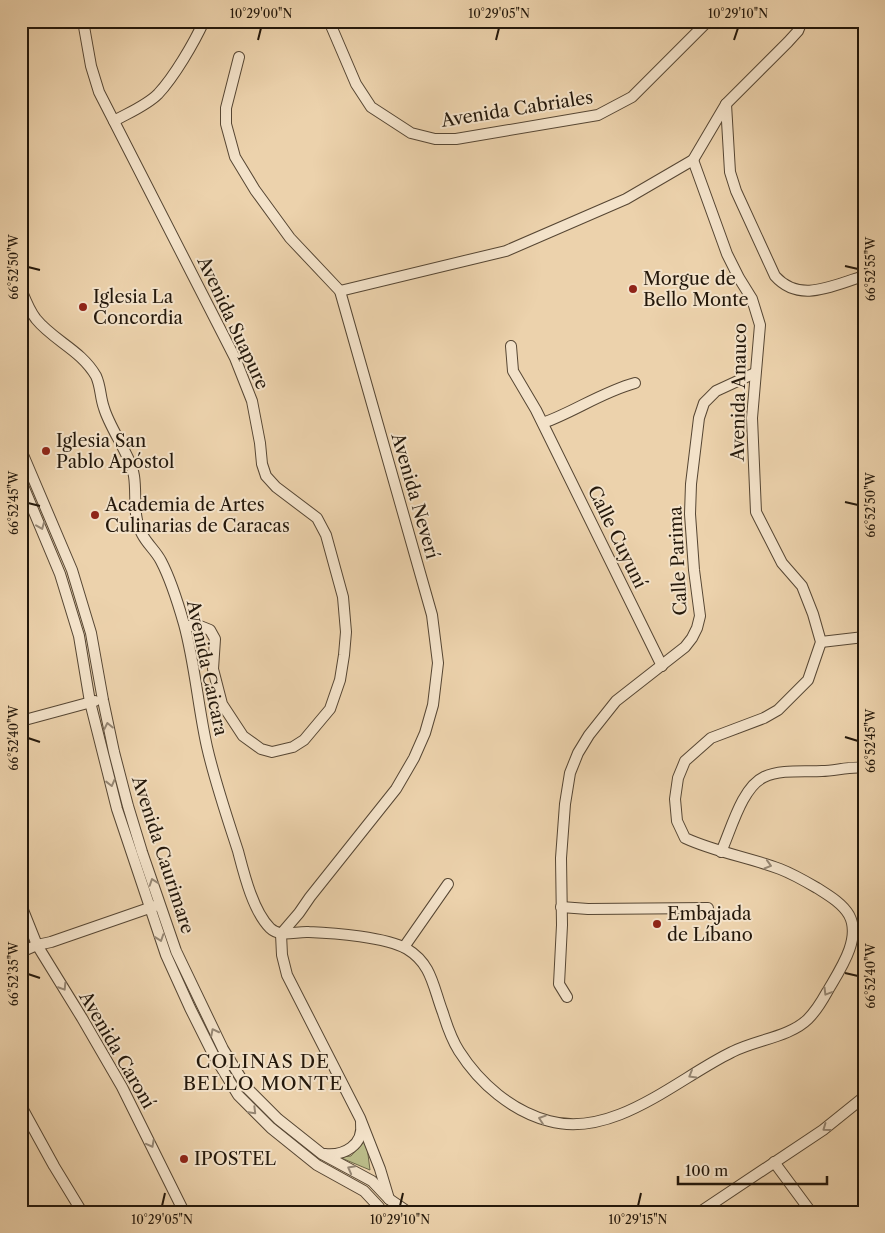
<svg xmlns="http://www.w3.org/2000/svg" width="885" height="1233" font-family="'Libre Caslon Text',serif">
<rect width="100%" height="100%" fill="#ecd2ac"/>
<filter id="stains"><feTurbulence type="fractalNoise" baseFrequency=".004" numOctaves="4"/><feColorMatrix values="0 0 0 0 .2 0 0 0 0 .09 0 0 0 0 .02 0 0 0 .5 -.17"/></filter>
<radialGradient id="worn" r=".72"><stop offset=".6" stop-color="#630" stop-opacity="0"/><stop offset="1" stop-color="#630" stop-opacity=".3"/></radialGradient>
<polygon fill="#babb88" stroke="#6f6a4a" points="366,1139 370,1170 339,1157 351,1156"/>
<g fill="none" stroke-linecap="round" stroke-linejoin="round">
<g stroke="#564633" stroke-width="12">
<g id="minor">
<polyline points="83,21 91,66 99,92 235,358 252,401 260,443 262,464 266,476 276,487 317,518 326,535 343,597 346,632 344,655 340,680 330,709 304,740 293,747 272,752 261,749 243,736 222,704 213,669 215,639 210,630 200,626 185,626"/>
<polyline points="329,21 356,84 371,107 411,133 435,139 456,139 598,115 632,97 708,21"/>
<polyline points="239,57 226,108 226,124 235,157 255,190 290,238 340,291 432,615 438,663 433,705 425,733 414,758 396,789 310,897 299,913 281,934 282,955 287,975 360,1118 380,1169 389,1199"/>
<path d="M726,104L730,172L736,191L775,276C800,304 833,285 864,276"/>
<path d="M114,121C128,113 146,106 158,94C174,77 194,43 204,21"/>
<path d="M21,289C25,299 29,310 36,319C54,341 81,350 96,376C101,387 100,397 104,408C110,429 131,456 134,476C137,495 132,516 142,534C147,544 156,551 161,561C171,580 178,603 184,624C195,664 198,707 207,747C215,782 227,817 238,851C244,874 253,911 270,928C280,938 296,931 309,932C335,933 386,937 407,949C432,964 433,987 443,1013C447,1026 452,1040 459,1051C480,1084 512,1111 549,1121C614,1139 678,1078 732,1052C755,1040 790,1037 808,1019C816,1011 822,1001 827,992C839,971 862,939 849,915C842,903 828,895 817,888C805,881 793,874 780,869C748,857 715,852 685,838L677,821L675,799L678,778L685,761L711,738L764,718L778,710L808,680L821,642L813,614L802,586L782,563L756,512L752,418L760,325L752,299L739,278L727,254L693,160"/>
<polyline points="340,291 506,251 626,199 693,160 726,104 788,42 798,31 802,21"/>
<polyline points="511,346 513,371 536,410 662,666"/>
<path d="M543,423C574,412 602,392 635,383"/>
<polyline points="21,450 72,570 91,633 103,700 114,752 128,806 142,852 176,951 223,1049 247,1088 278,1119 322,1154 372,1181 389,1199 408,1212"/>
<polyline points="21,481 60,574 79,636 90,702 117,809 166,955 190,1008 213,1054 238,1095 271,1128 317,1165 364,1191 379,1207"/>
<polyline points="821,642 864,637"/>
<polyline points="21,721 95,701"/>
<path d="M721,852C731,830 742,787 764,777C781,769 804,772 822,771C835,771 850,766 864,768"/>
<polyline points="21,905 37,945 82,1018 122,1087 184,1212"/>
<polyline points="561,907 588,909 708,908"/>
<polyline points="404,947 448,884"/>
<polyline points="21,952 37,945 51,942 155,906"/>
<polyline points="567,997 559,984 562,925 561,858 565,804 570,773 578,753 589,735 616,701 685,647 692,638 697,628 700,616 694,570 690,514 691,484 699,418 704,403 716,391 755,373"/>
<polyline points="21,1106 54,1166 82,1212"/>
<path d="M325,1154C344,1156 364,1145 361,1123"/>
<polyline points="774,1162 811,1212"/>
<polyline points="700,1212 823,1130 864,1097"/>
<polyline points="861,1212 864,1210"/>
</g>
</g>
<use href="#minor" stroke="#f3e2c9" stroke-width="10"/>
</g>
<defs><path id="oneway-chevron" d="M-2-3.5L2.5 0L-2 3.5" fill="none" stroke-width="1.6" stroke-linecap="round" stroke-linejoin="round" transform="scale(1.25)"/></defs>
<g stroke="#968774">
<use href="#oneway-chevron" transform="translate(41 526) rotate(68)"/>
<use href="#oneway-chevron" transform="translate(108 726) rotate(-102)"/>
<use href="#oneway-chevron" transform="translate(111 783) rotate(76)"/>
<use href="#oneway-chevron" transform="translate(768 865) rotate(17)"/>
<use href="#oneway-chevron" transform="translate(153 882) rotate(-109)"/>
<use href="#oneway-chevron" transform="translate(160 938) rotate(71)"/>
<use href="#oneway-chevron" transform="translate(63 987) rotate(58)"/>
<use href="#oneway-chevron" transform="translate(827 992) rotate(121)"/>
<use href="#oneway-chevron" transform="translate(214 1032) rotate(-117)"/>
<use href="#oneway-chevron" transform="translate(692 1075) rotate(150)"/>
<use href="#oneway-chevron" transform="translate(253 1111) rotate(45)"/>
<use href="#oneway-chevron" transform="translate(542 1119) rotate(-161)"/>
<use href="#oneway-chevron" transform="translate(826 1128) rotate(144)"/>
<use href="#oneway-chevron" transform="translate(151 1144) rotate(62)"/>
<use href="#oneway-chevron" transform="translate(351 1169) rotate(-152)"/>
</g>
<path fill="none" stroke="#24180b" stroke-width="2" d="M258,40L261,28M496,40L499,28M734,40L738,28M845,266L858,269M28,267L40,270M845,502L858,505M28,503L40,506M845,737L858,741M28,738L40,742M845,973L858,976M28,974L40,978M162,1206L165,1193M400,1206L403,1193M638,1206L641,1193"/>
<g fill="#8f2418" stroke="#f3e2c9" stroke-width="2">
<circle cx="633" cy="289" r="5"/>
<circle cx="83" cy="307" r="5"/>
<circle cx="46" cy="451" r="5"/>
<circle cx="95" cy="515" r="5"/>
<circle cx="657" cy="924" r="5"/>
<circle cx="184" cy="1159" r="5"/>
</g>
<g text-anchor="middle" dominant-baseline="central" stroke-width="4" stroke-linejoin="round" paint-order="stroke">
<g font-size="18" fill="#24180b" stroke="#f3e2c9">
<text transform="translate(517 109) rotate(-9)">Avenida Cabriales</text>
<text transform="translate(233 323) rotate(65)">Avenida Suapure</text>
<text transform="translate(739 392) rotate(-89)">Avenida Anauco</text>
<text transform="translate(415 496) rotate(74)">Avenida Neverí</text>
<text transform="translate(617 537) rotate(64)">Calle Cuyuní</text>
<text transform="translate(678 561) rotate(-93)">Calle Parima</text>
<text transform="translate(207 668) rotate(78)">Avenida Caicara</text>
<text transform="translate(163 855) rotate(72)">Avenida Caurimare</text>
<text transform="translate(117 1050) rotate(60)">Avenida Caroní</text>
</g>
<g font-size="18" fill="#24180b" stroke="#f3e2c9" text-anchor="start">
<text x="643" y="279">Morgue de<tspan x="643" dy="21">Bello Monte</tspan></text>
<text x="93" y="297">Iglesia La<tspan x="93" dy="21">Concordia</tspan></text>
<text x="56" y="441">Iglesia San<tspan x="56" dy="21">Pablo Apóstol</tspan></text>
<text x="105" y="505">Academia de Artes<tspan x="105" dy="21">Culinarias de Caracas</tspan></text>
<text x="667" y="914">Embajada<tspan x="667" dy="21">de Líbano</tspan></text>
<text x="194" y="1159">IPOSTEL</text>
</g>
<g font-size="19" letter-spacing="1" fill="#24180b" stroke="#f3e2c9">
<text x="263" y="1061">COLINAS DE<tspan x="263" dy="22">BELLO MONTE</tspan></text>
</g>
</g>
<rect width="885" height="1233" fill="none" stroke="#ecd2ac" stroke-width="55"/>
<path d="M678 1176v8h149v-8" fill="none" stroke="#24180b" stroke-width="2.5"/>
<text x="685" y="1176" font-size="15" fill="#24180b" stroke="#f3e2c9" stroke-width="4" paint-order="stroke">100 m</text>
<rect x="28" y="28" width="830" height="1178" fill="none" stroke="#24180b" stroke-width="2"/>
<g font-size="12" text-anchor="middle" fill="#24180b">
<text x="261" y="18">10°29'00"N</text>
<text x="499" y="18">10°29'05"N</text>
<text x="738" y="18">10°29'10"N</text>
<text transform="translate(14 267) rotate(-90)" y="4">66°52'50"W</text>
<text transform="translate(871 269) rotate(-90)" y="4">66°52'55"W</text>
<text transform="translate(14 503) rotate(-90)" y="4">66°52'45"W</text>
<text transform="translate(871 505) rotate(-90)" y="4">66°52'50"W</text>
<text transform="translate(14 738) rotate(-90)" y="4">66°52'40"W</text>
<text transform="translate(871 741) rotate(-90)" y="4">66°52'45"W</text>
<text transform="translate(14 974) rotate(-90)" y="4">66°52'35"W</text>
<text transform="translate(871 976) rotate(-90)" y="4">66°52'40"W</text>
<text x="162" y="1224">10°29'05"N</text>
<text x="400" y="1224">10°29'10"N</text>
<text x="638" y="1224">10°29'15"N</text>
</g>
<rect width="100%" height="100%" filter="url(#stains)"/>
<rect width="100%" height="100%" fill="url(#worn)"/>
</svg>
